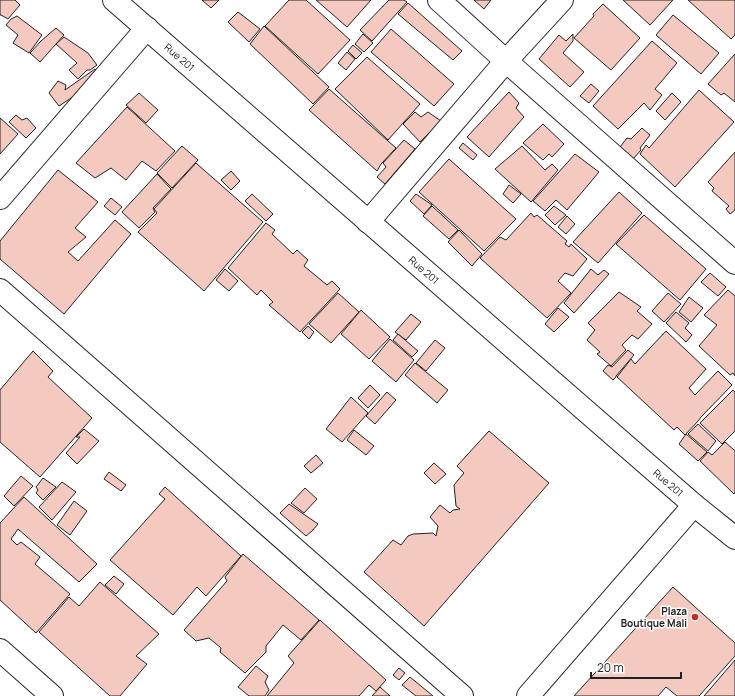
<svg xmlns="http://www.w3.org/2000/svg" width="735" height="696" font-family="Manrope,sans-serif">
<rect width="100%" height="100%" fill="#fff"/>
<g fill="#f3c9c0" stroke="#222">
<polygon points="0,0 15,0 20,5 8,19 1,15 0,15"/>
<polygon points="202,0 219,0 211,8"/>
<polygon points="289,0 306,0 350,40 318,74 265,26"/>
<polygon points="316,0 371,0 347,27"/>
<polygon points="389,0 404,0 407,2 372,41 360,30"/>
<polygon points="474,0 491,0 484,9"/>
<polygon points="623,0 673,0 650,25"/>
<polygon points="688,0 735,0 735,35 731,39"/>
<polygon points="408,3 462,51 453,60 398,14"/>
<polygon points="603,4 640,38 611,70 574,38 594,16 593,14"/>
<polygon points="238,12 260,29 249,42 228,22"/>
<polygon points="673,15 719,53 701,74 656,35"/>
<polygon points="17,16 42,35 29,53 13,43 18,35 6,25 11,19"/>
<polygon points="264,26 329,87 313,104 250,44"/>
<polygon points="56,28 64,35 40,62 30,53 41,41"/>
<polygon points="391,29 454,84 434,106 371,52"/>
<polygon points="363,34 373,43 364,52 355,44"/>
<polygon points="573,34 573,41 563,53 584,72 570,87 539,59 559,35 566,41"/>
<polygon points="64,37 88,53 97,65 90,70 87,70 78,79 69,70 77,63 56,44"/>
<polygon points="652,41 677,63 655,89 662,95 650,110 644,103 618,129 593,106"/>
<polygon points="353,45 362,53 356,59 348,51"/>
<polygon points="347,52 355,59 346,70 338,63"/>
<polygon points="735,54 735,102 724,93 721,95 708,84"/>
<polygon points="367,57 420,104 388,140 335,89"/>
<polygon points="95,69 103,77 59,106 49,93 58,81 66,85 65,90"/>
<polygon points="591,84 599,91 589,103 580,96"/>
<polygon points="329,89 396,148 381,164 377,171 309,110"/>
<polygon points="699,90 734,122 675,187 640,154 646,145 649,148"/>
<polygon points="509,92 519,103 516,108 524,117 489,157 467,137"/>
<polygon points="139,93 158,110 146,123 126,105"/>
<polygon points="672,93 681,102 665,120 656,111"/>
<polygon points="127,107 175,151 156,171 142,161 126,180 111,168 95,178 76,163"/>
<polygon points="415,112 421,117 428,112 441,121 420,142 403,124"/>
<polygon points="16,115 22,120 27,118 36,128 26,138 9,122"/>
<polygon points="0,118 18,134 0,154"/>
<polygon points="543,124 564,144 552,157 549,154 543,160 523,143"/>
<polygon points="642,128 650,135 640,148 641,150 633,159 620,147 627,138 631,139"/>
<polygon points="404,140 415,149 385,184 377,177 386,167 383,163"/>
<polygon points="463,143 477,155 473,160 459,148"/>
<polygon points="182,146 198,160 172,188 157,173"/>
<polygon points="522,146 545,170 552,164 558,170 531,202 495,169"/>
<polygon points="735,152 735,210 730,214 726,209 729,206 712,191 714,188 708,182"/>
<polygon points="575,154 599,172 567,210 556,200 545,211 533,201"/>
<polygon points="449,159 516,219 484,251 419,192"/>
<polygon points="196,163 263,222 204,291 138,232 157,213 154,209"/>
<polygon points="58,170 98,202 75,228 86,237 68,252 78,261 115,220 131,234 64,314 0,259 0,241"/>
<polygon points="231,171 240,181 231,190 221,180"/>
<polygon points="157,174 171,189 153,208 155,212 139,228 122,212"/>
<polygon points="509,185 521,194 513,203 503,194"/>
<polygon points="619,192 642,213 598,263 573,242"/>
<polygon points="252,194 273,214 266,221 245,201"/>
<polygon points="416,194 432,205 424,214 410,201"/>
<polygon points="111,198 122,207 115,215 104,206"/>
<polygon points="432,206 458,230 449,239 423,216"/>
<polygon points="554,206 566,215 555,225 545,215"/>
<polygon points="531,213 534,217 537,215 567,241 565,244 569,247 571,244 587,259 573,276 565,273 558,281 571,293 547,318 480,258 500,237 506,240"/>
<polygon points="644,215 706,269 680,300 616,244"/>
<polygon points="567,216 575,224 566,234 558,227"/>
<polygon points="266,223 275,230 272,234 293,254 297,250 308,260 304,266 327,285 332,281 340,289 300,332 269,305 273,302 261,290 257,295 228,268"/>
<polygon points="459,230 482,254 472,266 448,242"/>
<polygon points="225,269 238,281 229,291 216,280"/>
<polygon points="591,269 598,275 604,270 609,274 574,313 564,303"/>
<polygon points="710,273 726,287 718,296 701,282"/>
<polygon points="728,290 735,296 735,376 733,373 730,375 699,346 717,325 704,315"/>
<polygon points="619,292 641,307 637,311 652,324 638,339 632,335 622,345 626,350 611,366 597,354 600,352 587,340 595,330 588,323"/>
<polygon points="338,293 359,312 331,343 309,324"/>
<polygon points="668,293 681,304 664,322 652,311"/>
<polygon points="689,297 703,308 691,322 679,312"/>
<polygon points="558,308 569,317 554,332 545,324"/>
<polygon points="361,310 390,337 369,359 341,334"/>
<polygon points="676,312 689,323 685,328 692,335 686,342 666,323"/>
<polygon points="411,314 421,322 406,340 395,332"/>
<polygon points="308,326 314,332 309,339 302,332"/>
<polygon points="666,331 706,369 689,388 695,395 718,371 732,385 701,417 699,420 685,435 677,427 674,430 617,377 631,359 635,364"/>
<polygon points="398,334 418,351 412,357 393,340"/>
<polygon points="390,339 414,360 396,382 372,361"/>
<polygon points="435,340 445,348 426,371 416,363"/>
<polygon points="628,350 634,355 616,376 616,377 613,380 603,371 608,365 612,367"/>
<polygon points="33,351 53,371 48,377 92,418 40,477 0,442 0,390"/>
<polygon points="415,363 448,390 437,403 405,375"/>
<polygon points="370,385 380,395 368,408 358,398"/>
<polygon points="733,390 735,392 735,431 722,444 700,423"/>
<polygon points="387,392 396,400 375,424 366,416"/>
<polygon points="351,397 368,413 342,442 326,429"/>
<polygon points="698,424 716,441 708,451 688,434"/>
<polygon points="84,429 99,441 77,464 66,453 80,437 76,437"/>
<polygon points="354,430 374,446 366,455 347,440"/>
<polygon points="489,431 549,483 424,626 364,572 393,540 401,545 408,536 413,534 433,533 436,536 438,526 430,517 440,505 450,513 453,510 460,509 456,506 454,485 464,473 457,466"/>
<polygon points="686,434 707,452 698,461 679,444"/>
<polygon points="725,442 734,450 735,450 735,493 734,494 700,461 708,452 712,455"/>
<polygon points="316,455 323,463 311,473 304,466"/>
<polygon points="434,463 446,474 435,484 424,473"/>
<polygon points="109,472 126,485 121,491 104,479"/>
<polygon points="21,476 33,486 14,506 4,496"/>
<polygon points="43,478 56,487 43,500 36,493 38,490 36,487"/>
<polygon points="62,482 76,492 52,520 39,507"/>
<polygon points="165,487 241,556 206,596 197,587 173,615 110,560 165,499 159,494"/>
<polygon points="305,488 317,499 304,513 291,503"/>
<polygon points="24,497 97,564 79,582 18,529 11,539 17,545 21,542 40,557 35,564 70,594 36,633 0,600 0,523"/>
<polygon points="74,501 87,511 70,535 57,525"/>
<polygon points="289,504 318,524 312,531 306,536 280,513"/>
<polygon points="243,554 319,620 301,640 283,625 266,646 266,652 245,673 220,652 221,648 209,638 196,641 184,630 227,581 225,577"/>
<polygon points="114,576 124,584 116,594 105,585"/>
<polygon points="100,582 159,634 136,656 147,664 120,696 110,696 39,632 69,597 79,606"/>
<polygon points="673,587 735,643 735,656 699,696 677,696 666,687 658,696 574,696"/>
<polygon points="320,620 386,680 376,691 369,685 359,696 267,696 294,663 288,656"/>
<polygon points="735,660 735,696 704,696"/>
<polygon points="256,666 268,676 265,682 269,690 265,696 249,696 238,687"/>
<polygon points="399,668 405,673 399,680 393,675"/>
<polygon points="410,677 433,696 416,696 402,685"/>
<polygon points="380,687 390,696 372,696"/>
</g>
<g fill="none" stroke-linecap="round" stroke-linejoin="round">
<g stroke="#222" stroke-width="24">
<g id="minor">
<polyline points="439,0 506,61 735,263"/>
<polyline points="0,198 147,28"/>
<polyline points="368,222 506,61 562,0"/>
<polyline points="0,290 462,696"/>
<polyline points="0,650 52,696"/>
<polyline points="528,696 694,505"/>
</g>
</g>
<g stroke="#222" stroke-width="24">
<g id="secondary">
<path id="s1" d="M114,0L694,505L735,538"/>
</g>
</g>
<use href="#minor" stroke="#fff" stroke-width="22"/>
<use href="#secondary" stroke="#fff" stroke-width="22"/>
</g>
<circle fill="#c62828" stroke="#fff" stroke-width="1.5" cx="695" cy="617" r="4"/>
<g text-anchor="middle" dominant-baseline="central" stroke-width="3" stroke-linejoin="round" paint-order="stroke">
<g font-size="10" fill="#222" stroke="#fff">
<text stroke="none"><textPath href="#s1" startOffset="87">Rue 201</textPath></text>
<text stroke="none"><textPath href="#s1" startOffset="411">Rue 201</textPath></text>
<text stroke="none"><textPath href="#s1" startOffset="735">Rue 201</textPath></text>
</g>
<g font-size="10" font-weight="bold" fill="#222" stroke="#fff" text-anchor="end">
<text x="687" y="611">Plaza<tspan x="687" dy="12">Boutique Mali</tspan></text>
</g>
</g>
<path d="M591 672v6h90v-6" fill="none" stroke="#222222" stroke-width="2"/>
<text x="597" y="672" font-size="12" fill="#222222" stroke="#ffffff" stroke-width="3" paint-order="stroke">20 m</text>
</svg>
